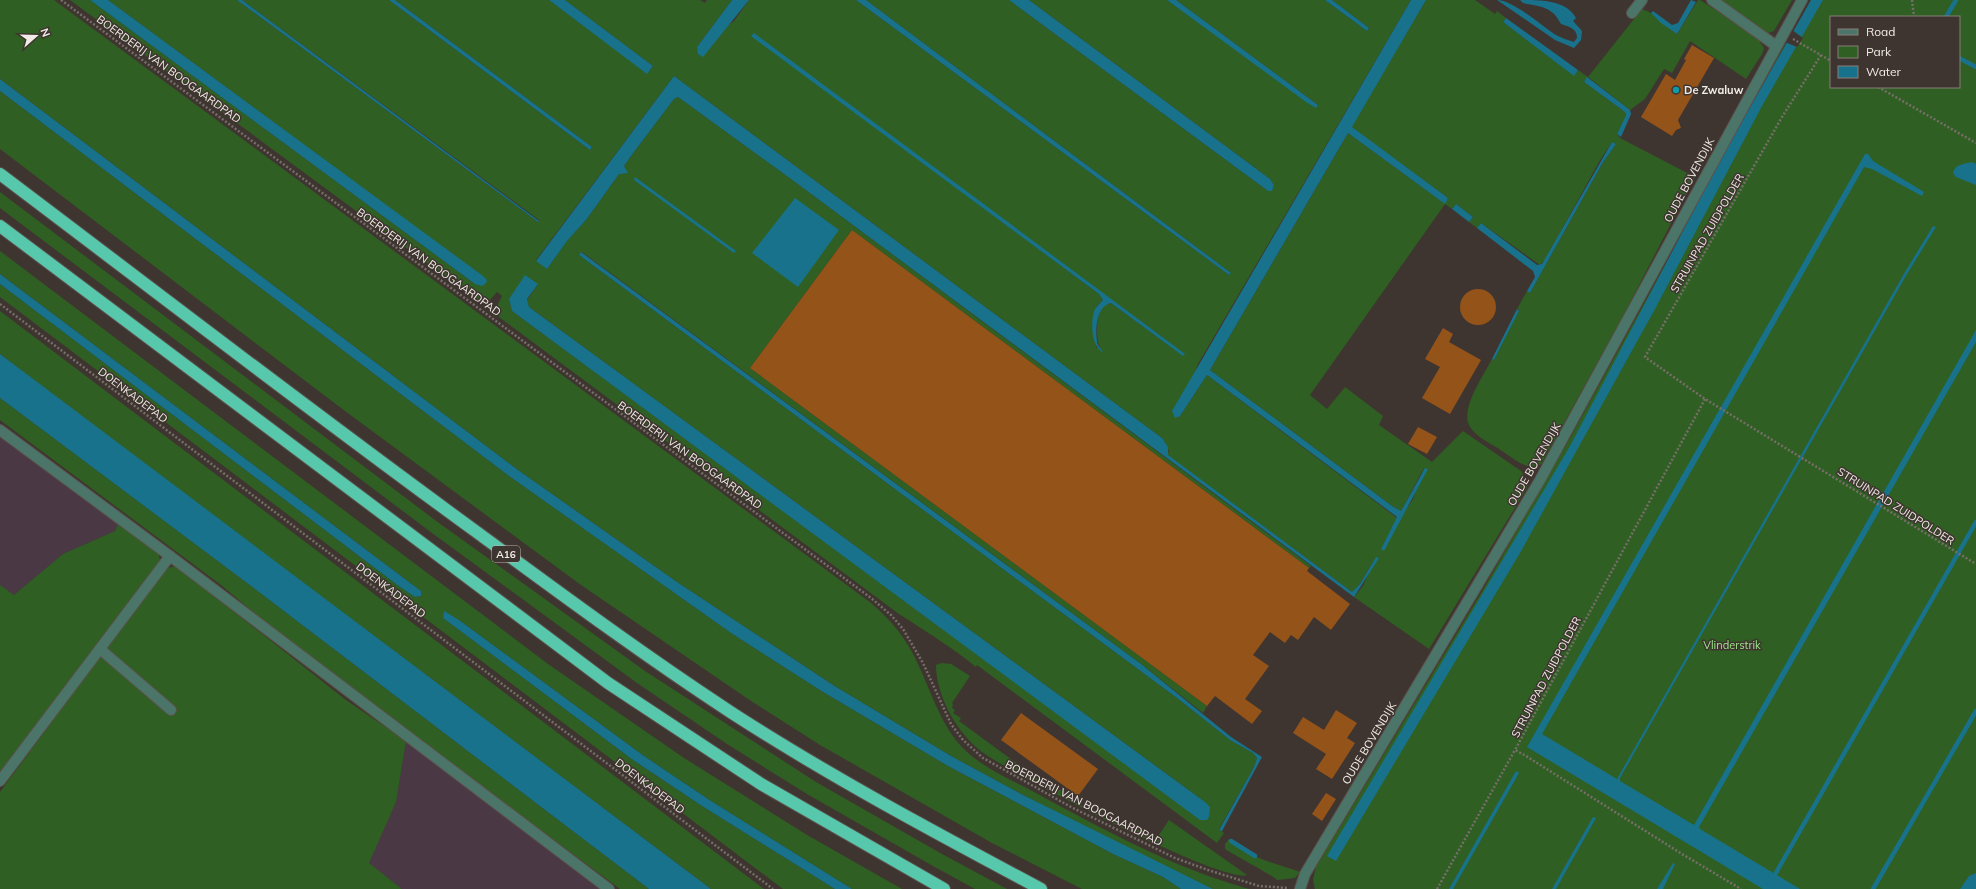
<svg xmlns="http://www.w3.org/2000/svg" width="1976" height="889" font-family="Mulish,sans-serif">
<rect width="100%" height="100%" fill="#3f3530"/>
<g fill="#4a3945">
<polygon points="0,435 118,524 115,531 63,554 14,595 0,585"/>
<polygon points="406,741 602,889 402,889 368,863 396,802"/>
</g>
<g fill="#2f5f23" fill-rule="evenodd">
<path d="M0,0H54L871,603C891,620 907,639 918,664C931,692 940,722 960,745C980,767 1010,779 1036,793C1104,830 1174,868 1249,889H1213L1118,843L1023,795L951,756L833,685L677,582L518,470L0,79Z"/>
<path d="M70,0H90L475,284L487,280L108,0H237L538,222L539,220L242,0H389L590,150L592,147L395,0H549L647,73L653,66L565,0H700L705,3L707,0H732L697,47L734,21L749,0H856L1229,275L1231,273L866,0H1009L1268,191L1273,188L1274,185L1270,179L1029,0H1167L1316,107L1318,105L1176,0H1325L1367,31L1369,28L1332,0H1411L1198,364L1180,416L1207,375L1397,518L1381,549L1413,499L1424,468L1401,511L1392,506L1210,370L1348,133L1444,203L1448,198L1351,127L1426,0H1475L1495,14L1497,11L1506,18L1503,22L1574,75L1578,70L1588,77L1642,9L1651,13L1677,34L1698,0H1700L1756,36L1764,48L1762,54L1746,79L1690,41L1672,73L1664,69L1645,99L1630,110L1588,77L1584,82L1625,112L1626,115L1617,134L1620,138L1695,177L1622,318L1542,463L1537,467C1523,468 1513,458 1502,451C1492,444 1476,437 1470,427C1459,410 1484,375 1492,359L1494,360L1519,310L1517,309L1527,291L1530,293L1602,164L1616,144L1612,142L1599,162L1545,260L1540,265L1481,223L1477,228L1469,222L1473,217L1456,204L1452,209L1445,204L1310,395L1327,409L1345,387L1383,416L1379,425L1432,462L1463,431L1521,471L1527,480V488L1429,649L1354,597L1363,586L1376,557L1360,584L1352,592L1167,455L1169,451L1162,438L674,76L536,260L547,269L567,241L586,220L619,174L626,170L624,166L631,156L674,99L678,97L795,182L1311,566L1309,568L852,230L750,368L1207,706L1203,713L1141,664L582,252L579,255L1177,698L1230,740L1253,753L1257,758L1254,767L1219,829L1224,833L1217,843L977,665L976,667C952,647 925,631 899,614L499,317L496,308L502,296L497,292L489,301L481,303ZM752,35L1183,356L1111,303C1107,304 1103,305 1101,309C1096,317 1095,344 1102,350L1096,347V307L1103,300L1099,294ZM538,284L527,300L529,307L1205,802L1204,820L1200,819L512,311L509,299Z"/>
<polygon points="1716,0 1792,0 1774,31 1768,33 1762,31"/>
<path d="M1821,0H1976V889H1315L1313,880L1316,867L1481,593L1570,438L1670,256L1741,117L1784,42L1786,43L1723,155L1638,319ZM1831,17H1959V87H1831Z"/>
<polygon points="0,91 509,476 731,633 823,692 948,766 1113,854 1163,877 1181,889 1082,889 992,843 820,745 754,703 581,585 345,411 0,149"/>
<polygon points="0,192 439,523 645,671 816,782 942,854 1007,889 975,889 933,866 807,794 727,744 637,683 432,533 0,208"/>
<polygon points="0,251 548,664 684,758 807,835 902,889 852,889 711,801 644,756 459,620 443,618 633,760 702,806 835,889 783,889 0,297 0,284 400,587 415,597 421,596 421,591 0,274"/>
<polygon points="0,311 764,889 711,889 52,394 0,354"/>
<polygon points="0,398 247,583 649,889 620,889 292,645 221,585 0,420"/>
<polygon points="118,524 158,552 161,564 0,776 0,585 14,595 63,554 115,531"/>
<polygon points="171,567 177,567 346,700 406,741 396,802 369,863 402,889 0,889 0,792 165,569"/>
<path d="M941,663L951,664L970,676L952,703L953,704L952,708L955,710L953,713L961,718L959,721L1053,790L1056,787L1079,804L1157,838L1169,820L1247,875C1222,884 1015,775 985,754C979,750 972,744 967,738C950,719 936,690 936,665Z"/>
<path d="M1229,839C1248,858 1275,863 1300,872L1295,878L1277,880C1274,876 1234,855 1225,849V844Z"/>
</g>
<g fill="#18728c">
<polygon points="90,0 108,0 483,276 487,280 486,283 482,286 475,284"/>
<polygon points="237,0 242,0 539,221 538,222"/>
<polygon points="389,0 395,0 592,147 590,150"/>
<polygon points="549,0 565,0 653,66 647,74"/>
<polygon points="732,0 749,0 703,57 698,54 697,47"/>
<polygon points="856,0 866,0 1231,273 1229,275"/>
<polygon points="1009,0 1029,0 1270,179 1274,185 1272,191 1268,191"/>
<polygon points="1167,0 1176,0 1318,105 1316,108 1306,102"/>
<polygon points="1325,0 1332,0 1369,28 1367,31"/>
<polygon points="1411,0 1426,0 1352,127 1448,198 1445,204 1348,133 1210,370 1392,506 1401,511 1425,468 1428,469 1384,551 1381,549 1397,517 1207,375 1180,416 1175,418 1172,411"/>
<path d="M1497,0C1513,0 1542,26 1556,35C1561,38 1568,40 1574,42L1577,38C1577,28 1569,27 1561,24C1552,6 1541,7 1523,3L1520,0C1542,0 1566,0 1576,18L1573,21L1582,31L1581,40L1574,48L1555,40Z"/>
<polygon points="1691,0 1696,2 1677,34 1661,23 1651,13 1653,11 1672,25 1678,23"/>
<polygon points="1811,0 1823,0 1762,106 1655,309 1520,553 1336,861 1327,856 1570,446 1723,155"/>
<polygon points="1506,18 1578,70 1574,76 1503,22"/>
<path d="M754,33L1185,354L1183,356L1111,303C1097,306 1095,328 1097,341C1097,346 1101,348 1103,352C1091,347 1090,320 1095,309C1097,306 1100,303 1103,300L1099,294L751,36Z"/>
<polygon points="674,76 1162,438 1168,447 1168,455 1352,592 1360,584 1376,557 1379,558 1354,597 795,182 678,97 674,99 631,156 624,166 628,173 619,174 586,220 567,241 547,269 536,261"/>
<polygon points="1587,77 1630,110 1631,114 1621,137 1617,134 1626,115 1625,112 1584,82"/>
<polygon points="0,79 518,470 677,582 833,685 951,756 1023,795 1213,889 1181,889 1163,877 1113,854 948,766 823,692 731,633 509,476 0,91"/>
<polygon points="1612,142 1616,144 1602,164 1530,293 1527,291 1535,277 1533,271 1477,228 1481,223 1537,265 1542,264"/>
<polygon points="1865,154 1868,154 1873,161 1924,192 1922,196 1872,169 1864,167 1542,734 1617,779 1905,272 1933,226 1936,227 1907,274 1620,778 1620,781 1694,825 1976,330 1976,342 1699,827 1700,829 1800,889 1763,889 1527,747"/>
<path d="M1972,162L1976,164V185L1956,177L1953,173C1955,164 1964,164 1972,162Z"/>
<polygon points="635,177 736,251 734,253 634,180"/>
<polygon points="795,198 839,230 798,287 752,253"/>
<polygon points="1456,204 1473,217 1469,222 1452,209"/>
<polygon points="581,252 1141,664 1231,737 1262,757 1222,831 1219,830 1254,767 1257,758 1253,753 1230,740 1177,698 579,255"/>
<polygon points="0,274 421,591 421,596 415,597 400,587 0,284"/>
<polygon points="525,275 538,284 527,299 529,307 1205,802 1210,807 1209,817 1207,820 1200,820 512,311 509,299"/>
<polygon points="1517,309 1519,311 1494,360 1492,359"/>
<polygon points="0,354 711,889 649,889 247,583 0,398"/>
<polygon points="444,611 459,620 644,756 711,801 852,889 835,889 702,806 633,760 443,618"/>
<polygon points="1516,771 1519,773 1453,889 1449,889"/>
<polygon points="1593,817 1596,818 1556,889 1552,889"/>
<polygon points="1673,863 1675,864 1663,889 1657,889"/>
<polygon points="1976,873 1976,889 1960,889 1969,876"/>
</g>
<polygon fill="#3f3530" points="1792,30 1803,38 1797,47 1785,42"/>
<g fill="none" stroke-linecap="round" stroke-linejoin="round">
<g stroke="#18728c" stroke-width="4.5">
<polyline points="1946,17 1956,0"/>
<polyline points="1959,58 1976,67"/>
<polyline points="1231,841 1255,856"/>
<polyline points="1773,878 1976,522"/>
<polyline points="1873,889 1976,711"/>
</g>
</g>
<g fill="#945319">
<polygon points="1692,45 1714,58 1678,120 1681,128 1676,130 1672,136 1641,117 1666,74 1675,80 1686,60 1684,59"/>
<polygon points="852,230 1309,568 1307,571 1350,604 1331,630 1314,617 1298,640 1291,635 1285,643 1270,632 1253,655 1269,666 1245,699 1262,711 1252,724 1215,696 1207,706 750,368"/>
<circle cx="1478" cy="307" r="18"/>
<polygon points="1443,328 1453,334 1449,342 1481,360 1450,414 1422,398 1440,367 1425,359"/>
<polygon points="1418,427 1437,437 1427,454 1408,444"/>
<polygon points="1336,710 1357,723 1347,738 1355,743 1332,779 1316,769 1326,754 1293,733 1303,717 1324,730"/>
<polygon points="1021,713 1098,769 1078,796 1001,740"/>
<polygon points="1326,793 1336,799 1322,821 1312,814"/>
</g>
<g fill="none" stroke-linecap="round" stroke-linejoin="round">
<g stroke="#5b524d" stroke-width="12">
<g id="minor">
<polyline points="1712,0 1775,45"/>
<polyline points="1632,13 1642,0"/>
<polyline points="0,430 170,556 609,889"/>
<polyline points="100,649 171,710"/>
<polyline points="0,781 170,556"/>
<polyline points="1300,889 1305,874 1540,480 1802,0"/>
</g>
</g>
<g stroke="#5b524d" stroke-width="14">
<g id="highway">
<path d="M0,174C159,294 317,416 478,533C561,594 645,656 732,713C831,777 936,833 1041,889"/>
<polyline points="0,226 608,683 761,784 944,889"/>
</g>
</g>
<g stroke="#776e69" stroke-width="2.5" stroke-dasharray="2 2" stroke-linecap="butt">
<polyline points="61,0 871,598 891,615 903,629 923,663 951,724 963,740 983,758 1071,807 1175,858 1208,870 1259,886 1288,888"/>
<polyline points="1912,0 1914,17"/>
<polyline points="1793,39 1831,61"/>
<polyline points="1821,55 1782,117 1645,357 1705,399 1976,564"/>
<polyline points="1878,87 1976,143"/>
<polyline points="0,304 773,889"/>
<polyline points="1705,399 1515,750 1526,756 1682,854 1741,889"/>
<polyline points="1437,889 1515,750"/>
</g>
<use href="#minor" stroke="#4c756a" stroke-width="10"/>
<use href="#highway" stroke="#58c8ad" stroke-width="12"/>
</g>
<circle fill="#0f9aa8" stroke="#3f3530" stroke-width="1.5" cx="1676" cy="90" r="4"/>
<g text-anchor="middle" dominant-baseline="central" stroke-width="3" stroke-linejoin="round" paint-order="stroke">
<rect fill="#3f3530" stroke="#bcb4b0" stroke-width="1" x="492" y="546" width="28" height="16" rx="3"/>
<g font-size="10" font-weight="bold" fill="#f1ebe7">
<text x="506" y="554">A16</text>
</g>
<g font-size="11" fill="#f1ebe7" stroke="#3f3530">
<text transform="translate(169 69) rotate(36)">BOERDERIJ VAN BOOGAARDPAD</text>
<text transform="translate(1689 180) rotate(-62)">OUDE BOVENDIJK</text>
<text transform="translate(1707 233) rotate(-60)">STRUINPAD ZUIDPOLDER</text>
<text transform="translate(429 262) rotate(36)">BOERDERIJ VAN BOOGAARDPAD</text>
<text transform="translate(133 395) rotate(37)">DOENKADEPAD</text>
<text transform="translate(690 455) rotate(36)">BOERDERIJ VAN BOOGAARDPAD</text>
<text transform="translate(1534 464) rotate(-60)">OUDE BOVENDIJK</text>
<text transform="translate(1896 506) rotate(32)">STRUINPAD ZUIDPOLDER</text>
<text transform="translate(391 590) rotate(37)">DOENKADEPAD</text>
<text transform="translate(1546 677) rotate(-62)">STRUINPAD ZUIDPOLDER</text>
<text transform="translate(1369 743) rotate(-59)">OUDE BOVENDIJK</text>
<text transform="translate(650 786) rotate(37)">DOENKADEPAD</text>
<text transform="translate(1084 803) rotate(27)">BOERDERIJ VAN BOOGAARDPAD</text>
</g>
<g font-size="11" font-weight="bold" fill="#f1ebe7" stroke="#3f3530" text-anchor="start">
<text x="1684" y="90">De Zwaluw</text>
</g>
<g font-size="11" fill="#9de58b" stroke="#3f3530">
<text x="1732" y="645">Vlinderstrik</text>
</g>
</g>
<rect x="1830" y="16" width="130" height="72" fill="#3f3530" stroke="#867e79"/>
<rect x="1838" y="29" width="20" height="6" fill="#4c756a" stroke="#867e79"/>
<text x="1866" y="36" font-size="12" fill="#f1ebe7">Road</text>
<rect x="1838" y="46" width="20" height="12" fill="#2f5f23" stroke="#867e79"/>
<text x="1866" y="56" font-size="12" fill="#f1ebe7">Park</text>
<rect x="1838" y="66" width="20" height="12" fill="#18728c" stroke="#867e79"/>
<text x="1866" y="76" font-size="12" fill="#f1ebe7">Water</text>
<g transform="translate(36 36) rotate(70)" stroke="#3f3530" stroke-width="3" paint-order="stroke">
<path d="M0-3L7 15L0 10L-7 15Z" fill="#f1ebe7"/>
<text y="-6" font-size="11" font-weight="bold" text-anchor="middle" fill="#f1ebe7">N</text>
</g>
</svg>
